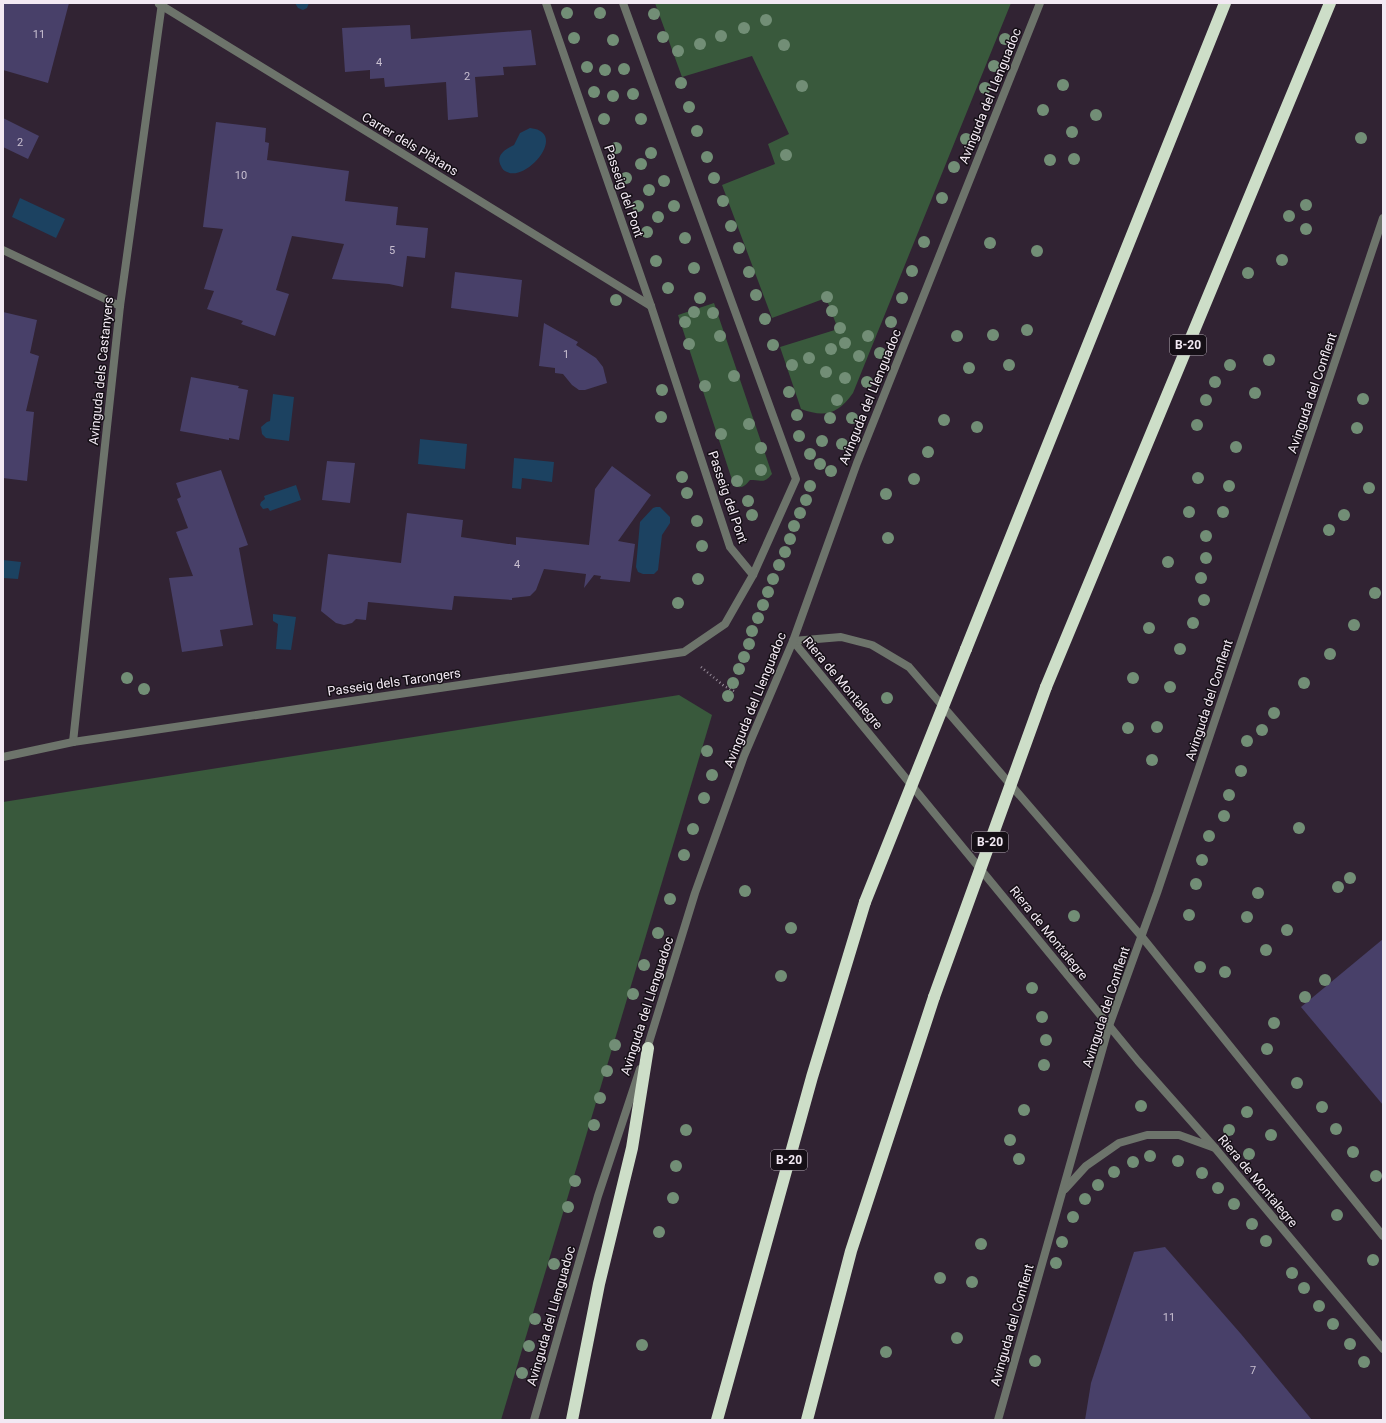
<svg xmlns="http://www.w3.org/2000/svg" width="1386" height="1423" font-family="Roboto,sans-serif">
<rect width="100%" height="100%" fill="#312333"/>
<g fill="#39593c">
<path d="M655,3H1011L853,393C838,414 825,418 801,409L780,347L838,329L826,298L772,318L722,185L775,164L768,144L789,134L752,56L682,77Z"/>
<path d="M714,303L772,474C763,485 762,479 750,480C745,486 742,489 734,486L678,315Z"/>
<polygon points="679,695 712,715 501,1420 3,1420 3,802"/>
</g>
<g fill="#1c4261">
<polygon points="295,3 309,3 307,8 303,10 298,8"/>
<path d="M530,128C569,132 527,182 507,172C504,171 502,169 501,166C495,155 506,149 514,145L520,133Z"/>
<polygon points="20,198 65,219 56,238 12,217"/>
<polygon points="273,394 294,397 289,441 266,438 262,434 261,427 267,422 270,421"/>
<polygon points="420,439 467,444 465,469 418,464"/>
<polygon points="514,458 554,462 552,482 522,478 521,489 512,488"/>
<polygon points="296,485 301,500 270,511 268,508 263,509 260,505 261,502 265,499 264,496"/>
<polygon points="656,507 660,507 670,517 670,523 662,535 658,570 654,574 643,574 638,572 636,567 640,522 653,508"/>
<polygon points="3,560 21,562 18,579 3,578"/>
<polygon points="273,614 296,617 291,650 276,649 278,624 273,621"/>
</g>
<g fill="#484069">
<polygon points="3,3 69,3 48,83 3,70"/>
<polygon points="410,25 411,39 531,30 536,65 503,67 504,75 475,77 478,117 448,120 446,82 385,87 384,78 370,79 370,70 345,72 342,28"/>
<polygon points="3,118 39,136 28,159 3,147"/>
<polygon points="216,122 266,128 265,142 269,143 267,160 349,171 345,201 398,207 396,225 428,228 425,258 407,256 403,287 389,284 332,279 344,244 292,236 276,290 289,294 275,336 241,324 243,321 207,309 214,291 204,289 223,229 203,227"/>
<polygon points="455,272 522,280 518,317 451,308"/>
<polygon points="3,312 37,320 30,353 39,356 26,411 34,412 27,481 3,478"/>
<polygon points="544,323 578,342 576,345 596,358 603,367 607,383 585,390 579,390 572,385 563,374 555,373 555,368 539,366"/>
<polygon points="191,377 239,386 238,388 248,390 239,440 229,438 229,440 180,431"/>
<polygon points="327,461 355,463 350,503 322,500"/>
<polygon points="612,466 651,495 618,541 635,544 630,582 600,579 601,576 594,575 584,588 586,574 544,569 536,590 530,596 512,598 512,600 454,596 452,610 368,602 366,620 356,619 352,623 344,625 336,623 321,611 328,554 401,563 407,513 463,520 461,537 516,545 516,537 589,545 595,489"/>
<polygon points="221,470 248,545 239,548 253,625 220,630 223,646 182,652 169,578 193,576 176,532 188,528 177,499 181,497 176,483"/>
<polygon points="1383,939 1383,1105 1301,1007"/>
<polygon points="1165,1247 1241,1334 1312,1420 1085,1420 1091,1383 1134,1252"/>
</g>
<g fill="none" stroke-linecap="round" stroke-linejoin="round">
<polyline stroke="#978c99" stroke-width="2.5" stroke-dasharray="1 3" stroke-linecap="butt" points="701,667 724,686 734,691"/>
<g stroke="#6d746b" stroke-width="8">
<polyline points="546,3 651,306 730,547 753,575"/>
<polyline points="159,4 651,306"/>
<polyline points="3,250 120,306"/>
<polyline points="793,641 1138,1061 1215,1148 1383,1349"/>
<polyline points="793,641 841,637 872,645 909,667 1142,937 1383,1236"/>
<polyline points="73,742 120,306 162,3"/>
<polyline points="3,757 73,742 684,652 725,624 753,575 796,479 623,3"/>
<polyline points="646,1052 695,893 744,756 793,641 857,463 1040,3"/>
<polyline points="1065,1189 1086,1166 1119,1143 1147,1135 1179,1135 1215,1148"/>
<polyline points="534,1420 598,1196 640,1069"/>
<polyline points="998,1420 1109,1026 1157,893 1383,218"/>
</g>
<g stroke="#cddec8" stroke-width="12">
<polyline points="966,649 1225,3"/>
<polyline points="1046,687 1330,3"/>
<polyline points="572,1420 599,1284 632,1148 648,1048"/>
<polyline points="717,1420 812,1077 865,902"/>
<polyline points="807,1420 851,1251 934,997"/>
</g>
<g stroke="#cddec8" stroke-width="12">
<polyline points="865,902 966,649"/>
<polyline points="934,997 1046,687"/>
</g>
</g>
<g fill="#728e76">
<circle cx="567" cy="13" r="6"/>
<circle cx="600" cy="13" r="6"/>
<circle cx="654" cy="14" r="6"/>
<circle cx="766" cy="20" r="6"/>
<circle cx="744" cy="28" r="6"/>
<circle cx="721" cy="36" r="6"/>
<circle cx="663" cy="37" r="6"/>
<circle cx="574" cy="38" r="6"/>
<circle cx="1005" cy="39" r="6"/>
<circle cx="613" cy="40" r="6"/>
<circle cx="700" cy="44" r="6"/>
<circle cx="784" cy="45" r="6"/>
<circle cx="678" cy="51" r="6"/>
<circle cx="994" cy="66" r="6"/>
<circle cx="587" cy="67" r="6"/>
<circle cx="624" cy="69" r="6"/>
<circle cx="605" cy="70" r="6"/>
<circle cx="681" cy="83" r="6"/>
<circle cx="1063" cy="85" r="6"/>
<circle cx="802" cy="86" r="6"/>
<circle cx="985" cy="88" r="6"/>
<circle cx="594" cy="92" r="6"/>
<circle cx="633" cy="94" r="6"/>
<circle cx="613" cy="96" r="6"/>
<circle cx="689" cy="107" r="6"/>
<circle cx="1043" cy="110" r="6"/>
<circle cx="1096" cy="115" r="6"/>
<circle cx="604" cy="119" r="6"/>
<circle cx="641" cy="119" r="6"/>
<circle cx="697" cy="131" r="6"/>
<circle cx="1072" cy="132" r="6"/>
<circle cx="1361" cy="138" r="6"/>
<circle cx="966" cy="139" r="6"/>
<circle cx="616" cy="148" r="6"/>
<circle cx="651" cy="153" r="6"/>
<circle cx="786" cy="155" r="6"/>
<circle cx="707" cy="157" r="6"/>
<circle cx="1074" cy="159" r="6"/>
<circle cx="1050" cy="160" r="6"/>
<circle cx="641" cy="164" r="6"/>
<circle cx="954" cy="167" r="6"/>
<circle cx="626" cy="178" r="6"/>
<circle cx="714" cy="178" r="6"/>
<circle cx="664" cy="181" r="6"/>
<circle cx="649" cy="190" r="6"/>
<circle cx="942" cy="198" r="6"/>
<circle cx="723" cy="201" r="6"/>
<circle cx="1306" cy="205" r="6"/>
<circle cx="638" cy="206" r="6"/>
<circle cx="674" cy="206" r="6"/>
<circle cx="1289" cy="216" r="6"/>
<circle cx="658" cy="217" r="6"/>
<circle cx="731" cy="226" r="6"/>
<circle cx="1306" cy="229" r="6"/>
<circle cx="647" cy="232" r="6"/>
<circle cx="685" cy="238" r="6"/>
<circle cx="924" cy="242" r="6"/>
<circle cx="990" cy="243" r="6"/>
<circle cx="739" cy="248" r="6"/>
<circle cx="1037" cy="251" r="6"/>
<circle cx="1282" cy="260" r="6"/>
<circle cx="656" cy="261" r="6"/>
<circle cx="694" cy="268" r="6"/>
<circle cx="912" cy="271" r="6"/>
<circle cx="749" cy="272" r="6"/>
<circle cx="1248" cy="273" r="6"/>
<circle cx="668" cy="288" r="6"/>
<circle cx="756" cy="295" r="6"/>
<circle cx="827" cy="297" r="6"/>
<circle cx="700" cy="298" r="6"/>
<circle cx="902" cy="298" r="6"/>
<circle cx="616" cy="300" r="6"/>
<circle cx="832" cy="311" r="6"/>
<circle cx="694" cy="312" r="6"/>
<circle cx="713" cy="313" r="6"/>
<circle cx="765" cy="319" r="6"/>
<circle cx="685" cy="322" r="6"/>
<circle cx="891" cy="322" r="6"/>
<circle cx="840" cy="328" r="6"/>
<circle cx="1027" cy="330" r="6"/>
<circle cx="993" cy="335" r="6"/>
<circle cx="720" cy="336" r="6"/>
<circle cx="868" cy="336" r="6"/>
<circle cx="957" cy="336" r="6"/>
<circle cx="845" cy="343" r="6"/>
<circle cx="689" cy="344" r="6"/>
<circle cx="773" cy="345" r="6"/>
<circle cx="831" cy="349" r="6"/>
<circle cx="880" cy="353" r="6"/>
<circle cx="859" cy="356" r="6"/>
<circle cx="809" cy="358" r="6"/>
<circle cx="1269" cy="360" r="6"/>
<circle cx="792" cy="365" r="6"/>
<circle cx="1009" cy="365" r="6"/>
<circle cx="1230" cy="365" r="6"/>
<circle cx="969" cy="368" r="6"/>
<circle cx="826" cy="372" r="6"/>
<circle cx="734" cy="376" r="6"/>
<circle cx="845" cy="378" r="6"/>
<circle cx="867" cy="382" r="6"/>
<circle cx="1215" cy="382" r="6"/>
<circle cx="705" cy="386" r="6"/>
<circle cx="662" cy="390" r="6"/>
<circle cx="789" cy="392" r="6"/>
<circle cx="1255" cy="393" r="6"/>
<circle cx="1363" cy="399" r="6"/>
<circle cx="837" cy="400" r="6"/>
<circle cx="1206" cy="400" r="6"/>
<circle cx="797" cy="415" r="6"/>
<circle cx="661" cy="417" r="6"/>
<circle cx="830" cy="418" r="6"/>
<circle cx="852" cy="418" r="6"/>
<circle cx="944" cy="420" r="6"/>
<circle cx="749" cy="424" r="6"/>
<circle cx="1197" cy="425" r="6"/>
<circle cx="977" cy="427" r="6"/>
<circle cx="1357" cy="428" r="6"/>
<circle cx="721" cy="434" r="6"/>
<circle cx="799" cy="436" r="6"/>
<circle cx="822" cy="441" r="6"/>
<circle cx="842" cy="444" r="6"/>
<circle cx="1236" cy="447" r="6"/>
<circle cx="761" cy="448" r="6"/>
<circle cx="928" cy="452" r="6"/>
<circle cx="810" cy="454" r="6"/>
<circle cx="820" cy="464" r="6"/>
<circle cx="761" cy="470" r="6"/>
<circle cx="831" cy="471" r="6"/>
<circle cx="682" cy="477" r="6"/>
<circle cx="1198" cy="478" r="6"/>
<circle cx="914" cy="479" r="6"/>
<circle cx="737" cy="481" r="6"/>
<circle cx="810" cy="486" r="6"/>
<circle cx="1229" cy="486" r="6"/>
<circle cx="1369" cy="488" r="6"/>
<circle cx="687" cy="493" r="6"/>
<circle cx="886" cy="494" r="6"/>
<circle cx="806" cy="500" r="6"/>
<circle cx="748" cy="501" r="6"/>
<circle cx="1189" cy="512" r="6"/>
<circle cx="1223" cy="512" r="6"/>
<circle cx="800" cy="513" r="6"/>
<circle cx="752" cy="515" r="6"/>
<circle cx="1344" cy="515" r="6"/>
<circle cx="697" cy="521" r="6"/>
<circle cx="794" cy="526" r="6"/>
<circle cx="1329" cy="530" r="6"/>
<circle cx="1206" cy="536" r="6"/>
<circle cx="888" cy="538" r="6"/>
<circle cx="790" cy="539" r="6"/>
<circle cx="702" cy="546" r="6"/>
<circle cx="785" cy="552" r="6"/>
<circle cx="1206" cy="558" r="6"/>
<circle cx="1168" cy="562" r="6"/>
<circle cx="779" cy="565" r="6"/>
<circle cx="1201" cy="578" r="6"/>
<circle cx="698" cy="579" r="6"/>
<circle cx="773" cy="579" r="6"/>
<circle cx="768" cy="592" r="6"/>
<circle cx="1375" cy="593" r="6"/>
<circle cx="1204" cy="600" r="6"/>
<circle cx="678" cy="603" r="6"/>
<circle cx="763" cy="605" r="6"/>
<circle cx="758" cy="618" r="6"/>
<circle cx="1193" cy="623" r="6"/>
<circle cx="1354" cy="625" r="6"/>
<circle cx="1149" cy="628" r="6"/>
<circle cx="752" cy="631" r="6"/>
<circle cx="749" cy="644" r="6"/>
<circle cx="1180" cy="649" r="6"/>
<circle cx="1330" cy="654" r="6"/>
<circle cx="744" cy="657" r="6"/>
<circle cx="739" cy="669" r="6"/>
<circle cx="127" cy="678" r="6"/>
<circle cx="1133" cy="678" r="6"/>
<circle cx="733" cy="683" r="6"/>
<circle cx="1304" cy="683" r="6"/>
<circle cx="1170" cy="687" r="6"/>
<circle cx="144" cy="689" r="6"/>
<circle cx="728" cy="696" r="6"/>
<circle cx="887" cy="698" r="6"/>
<circle cx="1274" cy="713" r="6"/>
<circle cx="1157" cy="727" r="6"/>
<circle cx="1128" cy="728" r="6"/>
<circle cx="1262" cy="730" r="6"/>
<circle cx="1247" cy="741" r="6"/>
<circle cx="707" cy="751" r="6"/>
<circle cx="1152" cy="760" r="6"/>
<circle cx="1241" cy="771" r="6"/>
<circle cx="712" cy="775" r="6"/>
<circle cx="1229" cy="795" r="6"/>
<circle cx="704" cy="798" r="6"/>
<circle cx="1224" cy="816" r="6"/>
<circle cx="1299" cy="828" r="6"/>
<circle cx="693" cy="829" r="6"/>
<circle cx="1209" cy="836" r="6"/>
<circle cx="684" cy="855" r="6"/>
<circle cx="1202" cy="860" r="6"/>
<circle cx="1350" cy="878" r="6"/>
<circle cx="1196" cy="884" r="6"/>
<circle cx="1338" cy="887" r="6"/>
<circle cx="745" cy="891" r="6"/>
<circle cx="1258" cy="893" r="6"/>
<circle cx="670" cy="899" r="6"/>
<circle cx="1189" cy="915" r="6"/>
<circle cx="1074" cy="916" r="6"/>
<circle cx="1247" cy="917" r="6"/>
<circle cx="791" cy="928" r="6"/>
<circle cx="1287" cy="930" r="6"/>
<circle cx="658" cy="933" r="6"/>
<circle cx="1266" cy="950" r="6"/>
<circle cx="644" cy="965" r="6"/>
<circle cx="1200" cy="967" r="6"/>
<circle cx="1225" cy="972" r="6"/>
<circle cx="781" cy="976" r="6"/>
<circle cx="1325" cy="980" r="6"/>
<circle cx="1032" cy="988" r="6"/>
<circle cx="633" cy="994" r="6"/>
<circle cx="1305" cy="997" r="6"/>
<circle cx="1042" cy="1017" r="6"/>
<circle cx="1274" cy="1023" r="6"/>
<circle cx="1046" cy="1040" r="6"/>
<circle cx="615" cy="1045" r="6"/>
<circle cx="1267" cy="1049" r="6"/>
<circle cx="1044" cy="1065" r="6"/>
<circle cx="607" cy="1071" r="6"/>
<circle cx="1297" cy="1083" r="6"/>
<circle cx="600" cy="1098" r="6"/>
<circle cx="1141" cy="1106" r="6"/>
<circle cx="1322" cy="1107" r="6"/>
<circle cx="1024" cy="1110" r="6"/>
<circle cx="1247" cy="1112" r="6"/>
<circle cx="594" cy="1125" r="6"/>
<circle cx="1336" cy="1129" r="6"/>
<circle cx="686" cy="1130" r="6"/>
<circle cx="1229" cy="1130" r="6"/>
<circle cx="1271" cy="1135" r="6"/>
<circle cx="1010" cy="1140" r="6"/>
<circle cx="1353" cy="1152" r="6"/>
<circle cx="1249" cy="1154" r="6"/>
<circle cx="1150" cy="1156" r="6"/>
<circle cx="1019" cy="1159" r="6"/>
<circle cx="1178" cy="1161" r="6"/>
<circle cx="1133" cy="1162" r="6"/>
<circle cx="676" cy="1166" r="6"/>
<circle cx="1114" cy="1172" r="6"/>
<circle cx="1202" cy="1173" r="6"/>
<circle cx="1376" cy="1176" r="6"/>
<circle cx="575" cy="1181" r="6"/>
<circle cx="1098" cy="1185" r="6"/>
<circle cx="1218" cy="1188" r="6"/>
<circle cx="673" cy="1198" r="6"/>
<circle cx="1085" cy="1199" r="6"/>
<circle cx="1234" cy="1204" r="6"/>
<circle cx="568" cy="1207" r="6"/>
<circle cx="1337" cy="1215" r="6"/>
<circle cx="1073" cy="1217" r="6"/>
<circle cx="1252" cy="1224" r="6"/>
<circle cx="659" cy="1232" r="6"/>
<circle cx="1266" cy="1241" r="6"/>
<circle cx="1062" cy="1242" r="6"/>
<circle cx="981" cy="1244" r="6"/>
<circle cx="1373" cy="1260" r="6"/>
<circle cx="1056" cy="1263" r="6"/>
<circle cx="554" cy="1264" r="6"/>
<circle cx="1292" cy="1273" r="6"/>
<circle cx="940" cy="1278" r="6"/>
<circle cx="972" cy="1282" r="6"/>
<circle cx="1304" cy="1288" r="6"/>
<circle cx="1319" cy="1306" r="6"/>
<circle cx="535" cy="1319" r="6"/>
<circle cx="1333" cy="1324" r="6"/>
<circle cx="957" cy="1338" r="6"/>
<circle cx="1350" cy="1344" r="6"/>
<circle cx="642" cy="1345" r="6"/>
<circle cx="529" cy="1346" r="6"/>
<circle cx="886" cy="1352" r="6"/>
<circle cx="1035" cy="1361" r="6"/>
<circle cx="1364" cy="1362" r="6"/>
<circle cx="522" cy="1373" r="6"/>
</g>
<g text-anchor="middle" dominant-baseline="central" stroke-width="3" stroke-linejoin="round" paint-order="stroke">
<g font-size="11" fill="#c8bfd0">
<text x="39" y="34">11</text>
<text x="379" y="62">4</text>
<text x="467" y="76">2</text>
<text x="20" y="142">2</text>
<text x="241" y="175">10</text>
<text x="392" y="250">5</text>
<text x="566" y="354">1</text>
<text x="517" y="564">4</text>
<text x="1169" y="1317">11</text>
<text x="1253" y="1370">7</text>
</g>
<g fill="#150f16" stroke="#b0a8b1" stroke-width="1">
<rect x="1170" y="335" width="36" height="20" rx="3"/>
<rect x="972" y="832" width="36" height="20" rx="3"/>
<rect x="771" y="1150" width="36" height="20" rx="3"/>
</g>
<g font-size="12" font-weight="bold" fill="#f2e9f3">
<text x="1188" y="345">B-20</text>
<text x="990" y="842">B-20</text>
<text x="789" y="1160">B-20</text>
</g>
<g font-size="13" fill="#f2e9f3" stroke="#150f16">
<text transform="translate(990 96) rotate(-68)">Avinguda del Llenguadoc</text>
<text transform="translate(410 144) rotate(31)">Carrer dels Plàtans</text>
<text transform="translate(624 191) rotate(71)">Passeig del Pont</text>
<text transform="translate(101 371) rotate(-84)">Avinguda dels Castanyers</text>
<text transform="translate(1312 393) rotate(-71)">Avinguda del Conflent</text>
<text transform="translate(870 397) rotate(-68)">Avinguda del Llenguadoc</text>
<text transform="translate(728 497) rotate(71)">Passeig del Pont</text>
<text transform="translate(394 682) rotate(-8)">Passeig dels Tarongers</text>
<text transform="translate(843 683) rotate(50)">Riera de Montalegre</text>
<text transform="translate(755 700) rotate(-68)">Avinguda del Llenguadoc</text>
<text transform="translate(1209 700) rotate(-72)">Avinguda del Conflent</text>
<text transform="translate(1049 933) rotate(51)">Riera de Montalegre</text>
<text transform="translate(647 1006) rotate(-72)">Avinguda del Llenguadoc</text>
<text transform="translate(1106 1007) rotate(-72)">Avinguda del Conflent</text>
<text transform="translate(1258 1181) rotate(50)">Riera de Montalegre</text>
<text transform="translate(551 1316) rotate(-74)">Avinguda del Llenguadoc</text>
<text transform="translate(1012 1325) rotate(-74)">Avinguda del Conflent</text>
</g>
</g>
<rect width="1386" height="1423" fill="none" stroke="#f2e9f3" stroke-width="8"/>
</svg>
